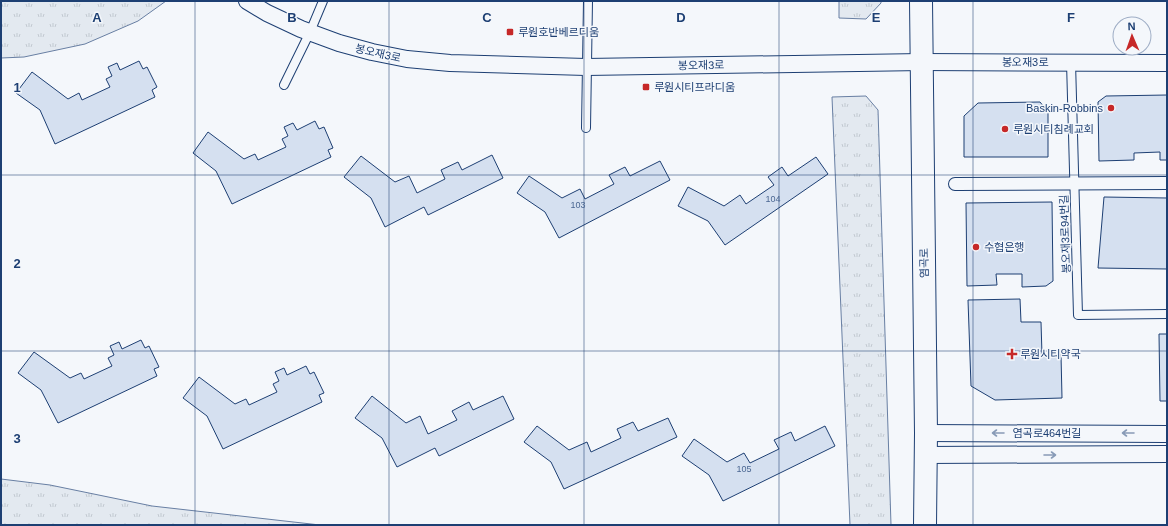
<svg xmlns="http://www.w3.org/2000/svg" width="1168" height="526" font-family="Arial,'Noto Sans KR',sans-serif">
<defs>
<pattern id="park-tufts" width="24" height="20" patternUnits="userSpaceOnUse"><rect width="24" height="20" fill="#e3e9f0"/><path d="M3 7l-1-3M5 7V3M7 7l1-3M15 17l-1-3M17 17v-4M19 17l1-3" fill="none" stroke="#c2c9d1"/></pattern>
</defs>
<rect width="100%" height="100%" fill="#f4f7fb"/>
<g fill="url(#park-tufts)" stroke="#687fa3">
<polygon points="1,1 166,1 138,21 85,44 24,57 1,58"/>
<polygon points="839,1 881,1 881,3 866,19 839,18"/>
<polygon points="866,96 878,110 891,525 850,525 832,97"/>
<polygon points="1,479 50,485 152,506 320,525 1,525"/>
</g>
<g fill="#d5e0f0" stroke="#1d3f73">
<polygon points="139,61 143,69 147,67 157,87 152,90 155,97 55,144 40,110 16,93 32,72 68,99 79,93 82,100 110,87 106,79 112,76 108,67 117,63 120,70"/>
<polygon points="1167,95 1167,160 1160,160 1160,152 1134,153 1134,160 1099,161 1098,102 1106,96"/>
<polygon points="1040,102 1048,112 1048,157 964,157 964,116 978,103"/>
<polygon points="315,121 319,129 324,127 333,148 328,150 331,157 232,204 216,171 193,153 208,132 244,159 255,154 258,160 286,147 282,139 288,136 284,127 293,123 297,130"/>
<polygon points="492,155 503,178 428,215 424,207 385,227 371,198 344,177 361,156 395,182 409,176 417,193 445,179 441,170 458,162 462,170"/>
<polygon points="816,157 828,174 725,245 708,221 678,206 688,187 724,206 740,195 746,204 774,185 768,177 782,167 788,176"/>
<polygon points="660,161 670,180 559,238 545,212 517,193 529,176 562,198 580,189 585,199 614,184 609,175 625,167 630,176"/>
<polygon points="1104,197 1167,198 1167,269 1098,268"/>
<polygon points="1052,202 1053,281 1046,286 1022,287 1022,274 996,274 997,285 967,286 966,203"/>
<polygon points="1020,299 1021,322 1041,322 1042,355 1061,355 1062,398 995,400 971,386 968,300"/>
<polygon points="1159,334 1167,334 1167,401 1160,401"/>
<polygon points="141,340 145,348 149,346 159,367 154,369 157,376 58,423 41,390 18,373 34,352 70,378 81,373 84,379 112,366 108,358 114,355 110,346 119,342 122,349"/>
<polygon points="306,366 310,374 314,372 324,393 319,395 322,402 223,449 207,416 183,398 199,377 235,404 246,399 249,405 277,392 273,384 279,381 275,372 284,368 287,375"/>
<polygon points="372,396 406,423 420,416 428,434 457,420 452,411 469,402 473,410 503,396 514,419 439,456 435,448 397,467 382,438 355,418"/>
<polygon points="668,418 677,437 564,489 551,462 524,442 537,426 569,450 587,442 591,452 621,438 617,429 633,422 638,431"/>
<polygon points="825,426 835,446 723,501 709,475 682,456 694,439 727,462 744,453 750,463 779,449 774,440 791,432 795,441"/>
</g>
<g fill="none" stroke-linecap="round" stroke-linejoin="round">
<g stroke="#1d3f73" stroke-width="10">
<g id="service">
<polyline points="1071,62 1078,315 1167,314"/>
<polyline points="284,85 310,32 323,1"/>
<polyline points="586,128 588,1"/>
</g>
</g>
<g stroke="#1d3f73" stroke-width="14">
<polyline id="pedestrian" points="955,184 1167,183"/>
</g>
<g stroke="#1d3f73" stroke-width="18">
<g id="minor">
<polyline points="247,1 267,13 301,29 339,43 372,52 407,59 450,63 586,67 922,62 1167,63"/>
<polyline points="926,433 1167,434"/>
<polyline points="926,455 1167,454"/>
</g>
</g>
<g stroke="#1d3f73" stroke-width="24">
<polyline id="secondary" points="921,1 926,433 925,525"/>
</g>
<use href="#service" stroke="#f4f7fb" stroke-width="8"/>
<use href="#pedestrian" stroke="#f4f7fb" stroke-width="12"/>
<use href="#minor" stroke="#f4f7fb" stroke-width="16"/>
<use href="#secondary" stroke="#f4f7fb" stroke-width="22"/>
</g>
<defs><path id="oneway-shaft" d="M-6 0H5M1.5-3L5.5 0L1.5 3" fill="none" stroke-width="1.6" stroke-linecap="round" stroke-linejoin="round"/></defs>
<g stroke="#889bb7">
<use href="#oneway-shaft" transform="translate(998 433) rotate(-180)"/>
<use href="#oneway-shaft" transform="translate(1128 433) rotate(-180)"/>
<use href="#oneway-shaft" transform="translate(1050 455)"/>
</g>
<path fill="none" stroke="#1d3f73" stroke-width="1" stroke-opacity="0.55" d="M195,1V525M389,1V525M584,1V525M779,1V525M973,1V525M1,175H1167M1,351H1167"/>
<g fill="#c62828" stroke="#f4f7fb" stroke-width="1.5">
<rect x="506" y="28" width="8" height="8" rx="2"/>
<rect x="642" y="83" width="8" height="8" rx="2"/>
<circle cx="1111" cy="108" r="4"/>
<circle cx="1005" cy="129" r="4"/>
<circle cx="976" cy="247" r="4"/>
<path d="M1010 348h4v4h4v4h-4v4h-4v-4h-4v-4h4z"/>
</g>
<g text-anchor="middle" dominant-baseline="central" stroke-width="3" stroke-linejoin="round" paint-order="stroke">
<g font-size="9" fill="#4b6792">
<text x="773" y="199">104</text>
<text x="578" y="205">103</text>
<text x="744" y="469">105</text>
</g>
<g font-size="11" fill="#1d3f73" stroke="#f4f7fb" text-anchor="start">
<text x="518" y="32">루원호반베르디움</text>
<text x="654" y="87">루원시티프라디움</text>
<text x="1103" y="108" text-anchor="end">Baskin-Robbins</text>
<text x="1013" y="129">루원시티침례교회</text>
<text x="984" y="247">수협은행</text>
<text x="1020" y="354">루원시티약국</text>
</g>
<g font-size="11" fill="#1d3f73" stroke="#f4f7fb">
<text transform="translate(378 53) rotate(13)">봉오재3로</text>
<text x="1025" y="62">봉오재3로</text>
<text transform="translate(701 65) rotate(-1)">봉오재3로</text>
<text transform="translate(1065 234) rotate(-92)">봉오재3로94번길</text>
<text transform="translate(924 263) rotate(-91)">염곡로</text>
<text x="1047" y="433">염곡로464번길</text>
</g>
</g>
<g font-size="13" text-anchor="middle" font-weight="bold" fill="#1d3f73" stroke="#f4f7fb" stroke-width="3" stroke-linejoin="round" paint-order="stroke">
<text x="97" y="22">A</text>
<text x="292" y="22">B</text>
<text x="487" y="22">C</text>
<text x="681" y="22">D</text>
<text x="876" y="22">E</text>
<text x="1071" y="22">F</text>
<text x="17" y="92">1</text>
<text x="17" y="268">2</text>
<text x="17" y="443">3</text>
</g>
<rect width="1168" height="526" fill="none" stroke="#1d3f73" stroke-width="4"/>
<g transform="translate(1132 36) rotate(358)"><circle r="19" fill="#f4f7fb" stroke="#9eadc5"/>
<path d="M0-3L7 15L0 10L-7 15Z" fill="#c62828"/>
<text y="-6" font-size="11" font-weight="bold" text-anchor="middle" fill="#1d3f73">N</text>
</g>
</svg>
